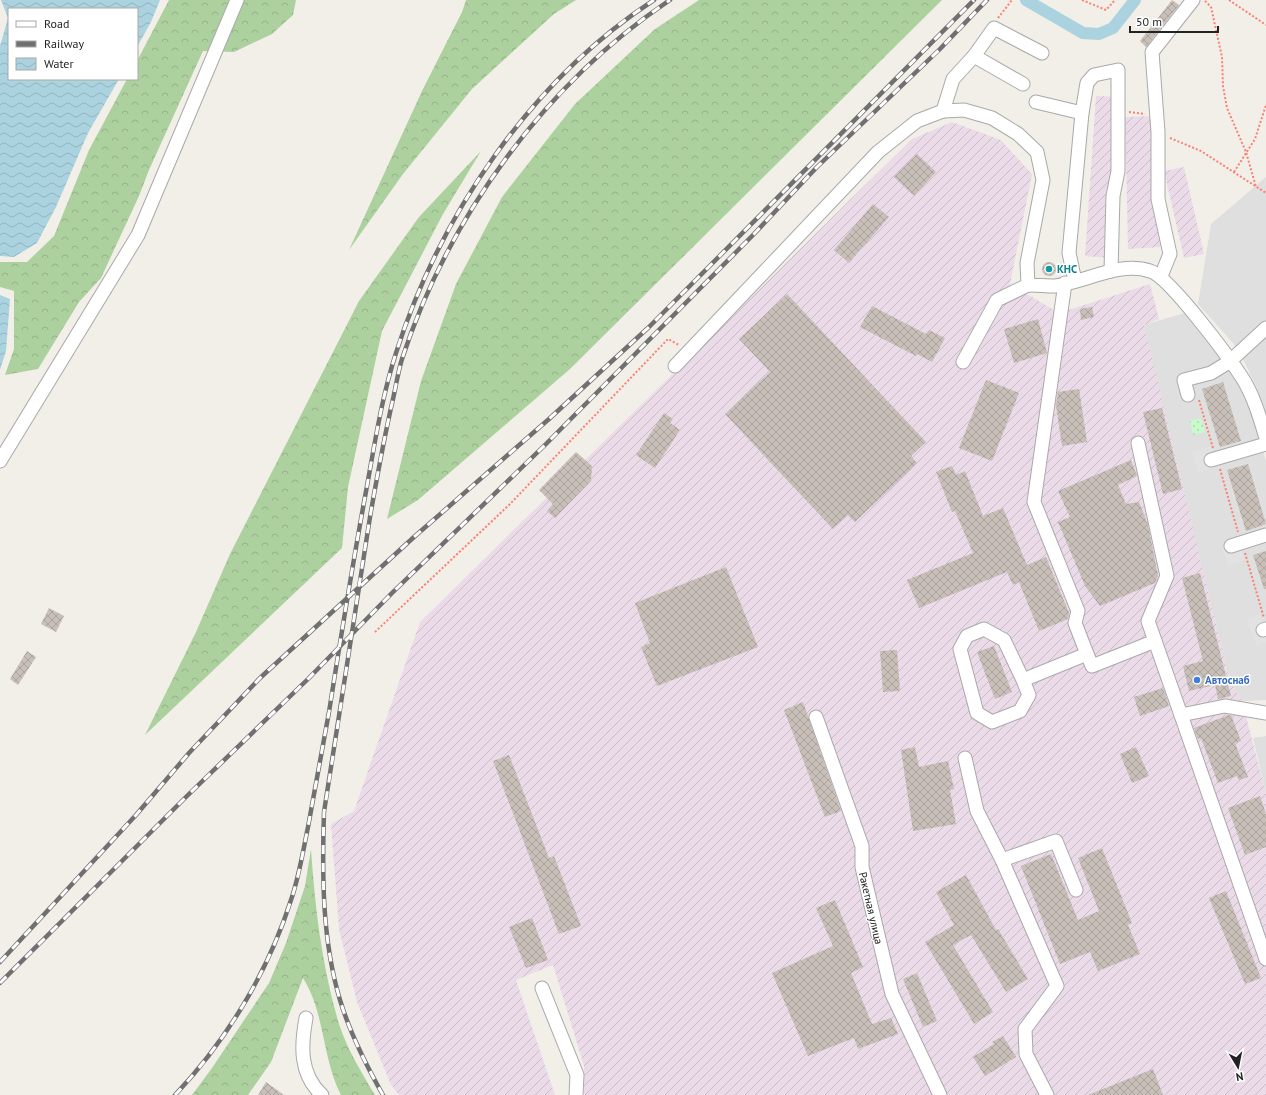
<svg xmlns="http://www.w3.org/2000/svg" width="1266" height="1095" font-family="'PT Sans',sans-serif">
<defs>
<pattern id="industrial-furrows" width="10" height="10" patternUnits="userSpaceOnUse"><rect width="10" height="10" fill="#ebdbe8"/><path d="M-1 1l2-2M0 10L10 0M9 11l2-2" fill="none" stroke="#c9bcc7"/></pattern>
<pattern id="forest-crowns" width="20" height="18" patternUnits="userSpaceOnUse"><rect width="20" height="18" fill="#add19e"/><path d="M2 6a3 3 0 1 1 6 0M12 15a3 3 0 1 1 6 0" fill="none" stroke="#95b388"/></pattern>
<pattern id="park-dots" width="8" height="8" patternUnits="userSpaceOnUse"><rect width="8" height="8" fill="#c8facc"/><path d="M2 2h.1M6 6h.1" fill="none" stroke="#acd6af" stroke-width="1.8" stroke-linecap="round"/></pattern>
<pattern id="water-waves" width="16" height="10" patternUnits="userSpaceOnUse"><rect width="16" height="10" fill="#aad3df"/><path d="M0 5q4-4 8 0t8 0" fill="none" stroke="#92b5bf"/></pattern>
<pattern id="building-cross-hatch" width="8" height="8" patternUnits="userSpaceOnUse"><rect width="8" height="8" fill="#c7bfb8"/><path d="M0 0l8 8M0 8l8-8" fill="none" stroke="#aba49e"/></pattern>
</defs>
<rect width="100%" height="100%" fill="#f2efe9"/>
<g fill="#e0dfdf">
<polygon points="1266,177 1266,422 1256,386 1244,361 1233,343 1198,304 1211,224"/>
<polygon points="1185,313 1238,381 1247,399 1266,461 1266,700 1242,701 1230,683 1143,325"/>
<polygon points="1266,736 1266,794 1253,738"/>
</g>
<g fill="url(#industrial-furrows)">
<polygon points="1096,96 1121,97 1109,258 1085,256"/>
<polygon points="1158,116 1162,247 1128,249 1125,117"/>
<polygon points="952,122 1001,140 1032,174 1010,284 1059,313 1150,284 1159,319 1144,325 1230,683 1242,701 1266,794 1266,1095 584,1095 584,1066 553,965 516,980 555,1095 399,1095 391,1085 357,1002 339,929 331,824 354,811 420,622 912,139"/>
<polygon points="1184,167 1204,254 1184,258 1164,171"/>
</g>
<g fill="url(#forest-crowns)">
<polygon points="169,0 296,0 293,15 272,34 234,52 203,51 149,170 139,196 101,278 79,302 38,369 5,375 14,349 14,291 0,287 0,262 27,262 54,236 89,150 127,79 137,79 137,61"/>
<polygon points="466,0 576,0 554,14 472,89 403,174 349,250 422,91 462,12"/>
<polygon points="699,0 942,0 570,369 418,500 387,519 421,381 456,284 502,197 575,104 655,29"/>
<polygon points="481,151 443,214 382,331 348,487 342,548 145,735 196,632 230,554 359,301 419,217"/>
<path d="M311,849C315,908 322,967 339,1024C347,1049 362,1073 375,1095H341C322,1058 325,1013 303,978L271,1062L248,1095H192L212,1068L269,983L286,943L305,886Z"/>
</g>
<polygon fill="url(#park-dots)" points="1201,418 1205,432 1193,435 1190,421"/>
<g fill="#e2e2e2">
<polygon points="1211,446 1217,467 1198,473 1192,452"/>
<polygon points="1238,541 1245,560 1228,566 1222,547"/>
<polygon points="1260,614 1266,634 1266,642 1257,646 1247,619"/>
</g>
<g fill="url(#water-waves)">
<polygon points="1,0 160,0 151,22 137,47 137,9 9,9 9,79 119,79 88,133 56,207 37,243 14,257 0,256 0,46 8,18"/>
<polygon points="0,295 10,299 6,351 0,370"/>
</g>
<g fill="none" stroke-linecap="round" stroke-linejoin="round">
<polyline stroke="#aad3df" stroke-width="12" points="1026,0 1083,33 1099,34 1113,28 1135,0"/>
</g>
<g fill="url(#building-cross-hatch)">
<polygon points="1172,0 1179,5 1146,47 1140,41"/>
<polygon points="917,154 936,172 914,196 894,177"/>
<polygon points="873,204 889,217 849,263 834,250"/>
<circle cx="1049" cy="269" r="7"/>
<polygon points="787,294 926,442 911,456 917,463 855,522 848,515 833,529 725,414 770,372 739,339"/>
<polygon points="872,306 926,334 929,330 945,338 932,362 917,354 916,356 860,327"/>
<polygon points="1092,307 1094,317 1081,320 1080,309"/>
<polygon points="1038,319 1047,353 1014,363 1004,329"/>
<polygon points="986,380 1019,393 992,461 959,448"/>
<polygon points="1223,382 1241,441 1220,447 1202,389"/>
<polygon points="1079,389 1087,442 1062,446 1056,405 1058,392"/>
<polygon points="1162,408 1182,489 1163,494 1143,412"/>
<polygon points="664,413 673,419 670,423 680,430 655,468 636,455"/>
<polygon points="576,452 592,466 591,481 555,518 547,511 553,504 539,490"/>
<polygon points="1131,460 1137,476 1118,485 1126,504 1139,502 1148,525 1158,576 1155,583 1100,606 1085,586 1058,522 1070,517 1058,491"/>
<polygon points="1248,464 1266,524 1246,531 1227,470"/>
<polygon points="952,466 956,475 965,471 983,516 1003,508 1027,565 1046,557 1069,613 1068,619 1039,631 1019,582 1013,585 1007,572 919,608 907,580 973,553 955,511 952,512 936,472"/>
<polygon points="1266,551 1266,589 1264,589 1253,555"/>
<polygon points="726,567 758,647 657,686 641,647 650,643 635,603"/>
<polygon points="1200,573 1231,696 1218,699 1215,685 1189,691 1183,666 1203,661 1182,578"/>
<polygon points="49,608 64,616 56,632 41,624"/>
<polygon points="994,646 1012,692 995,699 977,652"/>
<polygon points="897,650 900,691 883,692 880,651"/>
<polygon points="27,651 36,657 18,685 10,679"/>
<polygon points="1163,688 1169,706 1140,716 1134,697"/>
<polygon points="803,702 841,811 825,817 784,710"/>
<polygon points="1229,715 1231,715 1241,741 1235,743 1248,777 1239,780 1237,776 1218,783 1201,738 1198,739 1194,728"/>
<polygon points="915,747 919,767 948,761 954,789 950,790 956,824 913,831 901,750"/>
<polygon points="1136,747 1149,776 1132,783 1120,754"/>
<polygon points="509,755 549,858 554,856 581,926 559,934 493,761"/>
<polygon points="1260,796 1266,814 1266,847 1245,855 1228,808"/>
<polygon points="1102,848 1132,923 1128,925 1140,954 1098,971 1090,952 1060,964 1021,866 1051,854 1078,920 1099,911 1078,858"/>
<polygon points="966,875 996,930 998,929 1028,979 1006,992 971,935 953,945 993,1012 974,1024 925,942 954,925 936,892"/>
<polygon points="1226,891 1261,978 1245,984 1209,898"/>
<polygon points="835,900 863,967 851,973 872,1024 891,1018 898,1034 858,1049 854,1038 808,1056 772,973 833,946 816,908"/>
<polygon points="532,918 548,960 526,968 509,927"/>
<polygon points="917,973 937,1021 923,1027 903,979"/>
<polygon points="1003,1036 1016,1057 985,1076 973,1057 994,1044 992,1042"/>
<polygon points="1153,1069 1163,1095 1088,1095"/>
<polygon points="266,1082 284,1095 258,1095"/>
</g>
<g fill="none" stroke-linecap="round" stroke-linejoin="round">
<g stroke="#a9a9a9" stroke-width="15">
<g id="minor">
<polyline points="974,56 1023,84"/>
<polyline points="1036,102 1082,113"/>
<polyline points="943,111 953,79 974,56 994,28 1042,53"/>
<polyline points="1161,276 1170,254 1158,199 1158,132 1152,52 1193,0"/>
<polyline points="1075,281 1069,253 1082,113 1087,83 1094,75 1118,70 1118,171 1113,196 1111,271"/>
<polyline points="1065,283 1034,502 1078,611 1075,623 1087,654"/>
<polyline points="963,362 997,300 1028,285"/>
<path d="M675,366L878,152L917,121L943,111L964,110L992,118L1018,134L1037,152L1043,180L1027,263L1028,285C1037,285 1046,286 1055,286C1086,282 1119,261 1150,271C1169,276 1230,359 1243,379C1254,397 1260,418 1266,438"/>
<polyline points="1188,395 1184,380 1211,373 1229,362 1266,328"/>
<polyline points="1138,443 1167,576 1148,621 1181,715 1225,706 1266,713"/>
<polyline points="1211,460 1266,444"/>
<polyline points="0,461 138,235 237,0"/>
<polyline points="1231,546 1266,535"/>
<polyline points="1263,630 1266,629"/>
<polyline points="1023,680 1004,640 984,629 967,636 960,649 977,713 992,722 1020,711 1029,695 1023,680 1087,654 1092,666 1155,641"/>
<polyline points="1181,715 1266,959"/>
<polyline points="816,717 862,846 862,867 892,994 940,1095"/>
<polyline points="965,758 977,811 1002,860 1057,986 1025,1029 1026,1054 1047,1095"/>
<polyline points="1002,860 1056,841 1076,890"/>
<polyline points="542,988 577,1075 576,1095"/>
<path d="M306,1018C301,1045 299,1074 322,1095"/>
</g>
</g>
<g stroke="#fa8072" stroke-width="2" stroke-dasharray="2 2" stroke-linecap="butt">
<polyline points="1082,0 1106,10 1115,0"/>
<polyline points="1229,0 1266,25"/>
<polyline points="1205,1 1211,7 1222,57 1223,86 1227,108 1246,152 1256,187"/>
<polyline points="998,18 1012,0"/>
<polyline points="1129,112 1145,114"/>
<polyline points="1170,138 1201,151 1266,193"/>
<polyline points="1234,172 1255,139 1266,105"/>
<polyline points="1199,400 1213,448"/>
<polyline points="1220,469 1238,532"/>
<polyline points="1245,553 1264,618"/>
<polyline points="375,632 510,504 668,339 679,345"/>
</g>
<use href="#minor" stroke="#fff" stroke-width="13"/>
<g stroke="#707070" stroke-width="4.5">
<g id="rail">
<polyline points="0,962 136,815 189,753 260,678 414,537 549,419 649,327 974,0"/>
<polyline points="0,983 188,795 308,679 392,593 546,444 754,234 817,167 940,49 987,0"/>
<path d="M175,1095C227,1040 268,972 291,900C299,877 303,851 308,827C315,789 322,750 329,712C341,636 353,561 367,486C375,442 382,396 396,353C440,215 531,80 654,0"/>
<path d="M383,1095C366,1065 350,1033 340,1000C322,940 322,875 324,812C340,714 354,615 370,517C377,477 384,438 393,399C396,386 398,372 402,359C449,216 545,84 670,0"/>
</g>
</g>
<use href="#rail" stroke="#fff" stroke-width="3" stroke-dasharray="9" stroke-linecap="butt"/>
</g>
<circle fill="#0f9aa8" stroke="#fff" stroke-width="1.5" cx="1049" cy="269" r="4"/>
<circle fill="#3f7fe0" stroke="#fff" stroke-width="1.5" cx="1197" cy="680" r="4"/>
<g text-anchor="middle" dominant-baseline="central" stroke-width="3" stroke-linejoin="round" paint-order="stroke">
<g font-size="11" font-weight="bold" fill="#0d838f" stroke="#fff" text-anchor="start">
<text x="1057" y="269">КНС</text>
</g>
<g font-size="11" font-weight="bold" fill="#366cbe" stroke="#fff" text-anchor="start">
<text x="1205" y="680">Автоснаб</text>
</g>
<g font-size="11" fill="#222" stroke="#fff">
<text transform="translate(871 908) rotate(77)">Ракетная улица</text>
</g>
</g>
<rect x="8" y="8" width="130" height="72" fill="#ffffff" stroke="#a7a7a7"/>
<rect x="16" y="21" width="20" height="6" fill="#ffffff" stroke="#a7a7a7"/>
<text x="44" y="28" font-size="12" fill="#222222">Road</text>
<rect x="16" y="41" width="20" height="6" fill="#707070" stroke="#a7a7a7"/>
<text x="44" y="48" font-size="12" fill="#222222">Railway</text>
<rect x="16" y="58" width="20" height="12" fill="url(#water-waves)" stroke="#a7a7a7"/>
<text x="44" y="68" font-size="12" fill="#222222">Water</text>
<g transform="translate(1238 1067) rotate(170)" stroke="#ffffff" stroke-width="3" paint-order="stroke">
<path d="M0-3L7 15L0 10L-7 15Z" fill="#222222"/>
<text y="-6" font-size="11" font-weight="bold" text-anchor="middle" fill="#222222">N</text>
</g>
<path d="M1130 26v6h88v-6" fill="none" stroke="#222222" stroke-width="2"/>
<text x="1136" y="26" font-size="12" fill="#222222" stroke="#ffffff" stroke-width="3" paint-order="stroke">50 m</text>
</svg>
